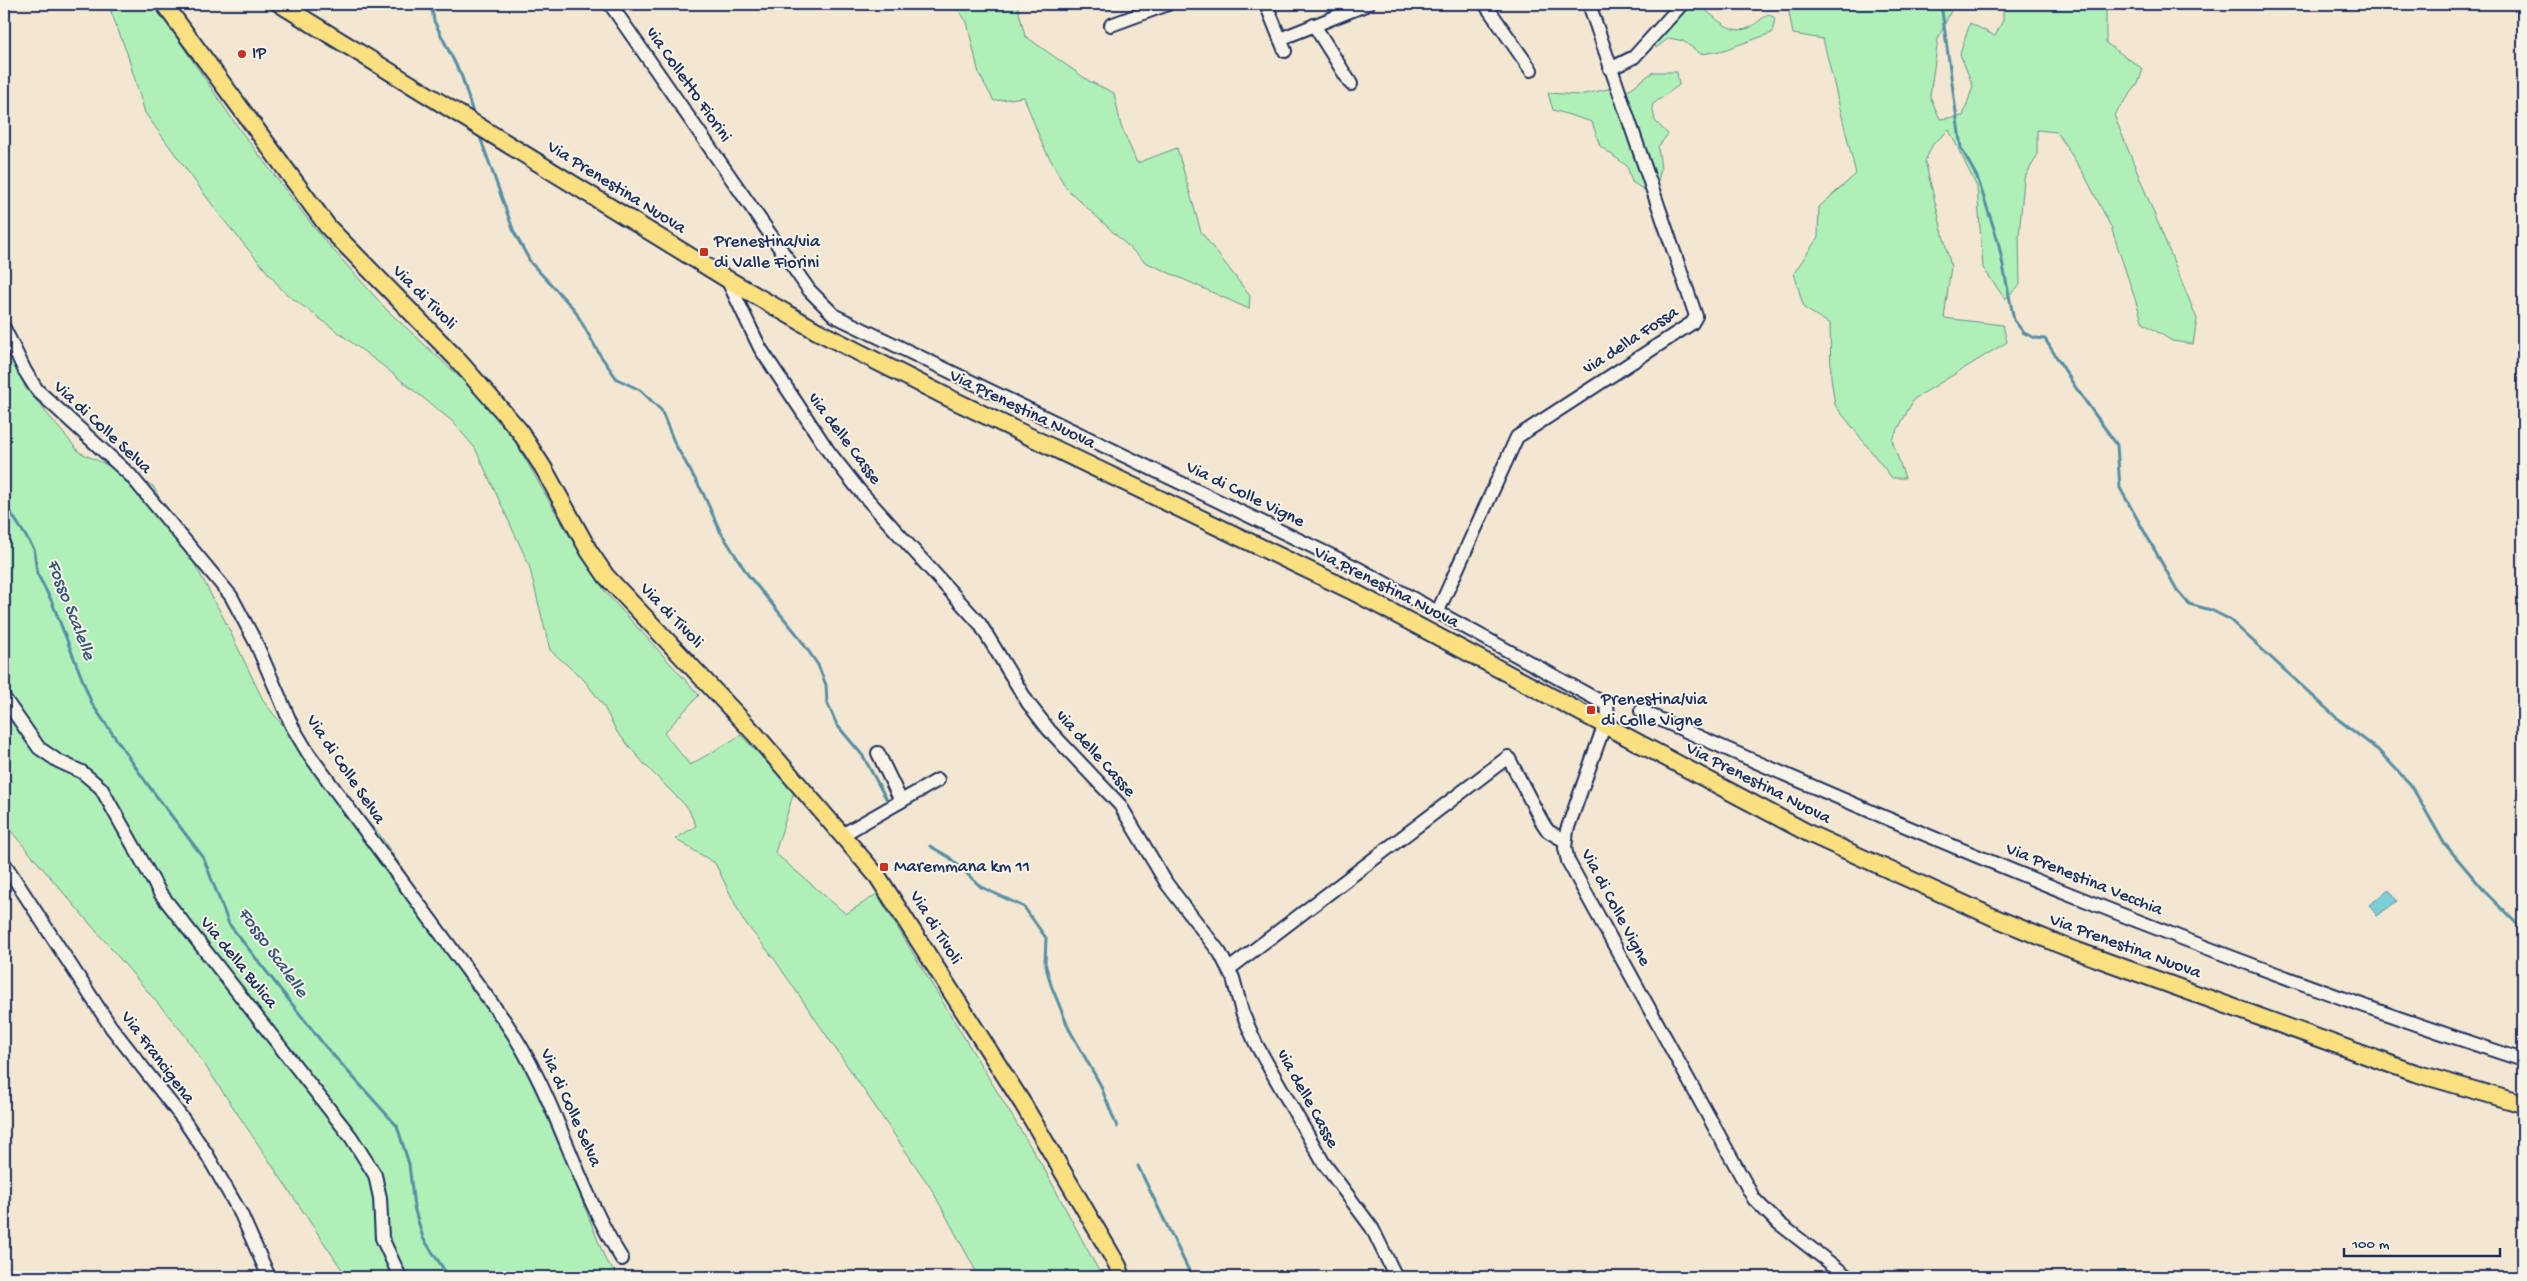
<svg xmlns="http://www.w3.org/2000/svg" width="2527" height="1281" font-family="'Gochi Hand',sans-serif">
<rect width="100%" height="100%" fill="#f4e7d2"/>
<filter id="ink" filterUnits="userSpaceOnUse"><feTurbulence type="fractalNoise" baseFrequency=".02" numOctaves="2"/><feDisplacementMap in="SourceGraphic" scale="10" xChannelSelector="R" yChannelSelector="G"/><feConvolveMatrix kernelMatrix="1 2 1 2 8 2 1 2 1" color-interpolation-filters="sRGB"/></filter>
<g filter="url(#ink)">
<g fill="#aff0b8" stroke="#65908b">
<polygon points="108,4 154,4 237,126 319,234 387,310 479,395 516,443 564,527 606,593 699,695 664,733 690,765 741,735 794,792 775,853 846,914 877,894 1046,1172 1102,1277 979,1277 932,1190 775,960 743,920 715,863 675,839 696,826 688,808 646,766 617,732 603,705 585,681 550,650 529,565 475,448 452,421 382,365 284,292 222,218 145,113 127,53"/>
<polygon points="954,4 1017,4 1025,36 1089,81 1114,93 1121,126 1137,163 1177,148 1201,232 1250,296 1249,309 1145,262 1066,188 1043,146 1024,97 994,101 979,74 967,22"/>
<path d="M1689,4C1710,4 1724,38 1749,28C1755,25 1762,18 1768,14L1775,18L1772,33L1721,51L1701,54L1683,41L1669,38L1656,48L1654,42Z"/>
<polygon points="1793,4 1954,4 1938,39 1930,96 1940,119 1963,116 1973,86 1960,54 1970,23 1995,36 2003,20 2003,4 2106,4 2106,43 2143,69 2138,84 2114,115 2197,319 2193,344 2172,341 2143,323 2111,227 2085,176 2057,132 2037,130 2037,156 2024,179 2019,236 2020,285 2005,299 1983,268 1977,187 1949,130 1933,144 1925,161 1951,267 1944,318 2003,325 2007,342 1914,399 1892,440 1905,478 1892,478 1835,405 1831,378 1830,324 1804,308 1794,273 1818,237 1819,207 1856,174 1823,39 1793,34 1788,7"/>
<polygon points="1653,72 1677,72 1679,85 1652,105 1655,121 1668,134 1658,147 1661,169 1657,185 1626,92"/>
<polygon points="1613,88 1649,188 1646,191 1632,182 1627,166 1600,146 1592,122 1553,110 1548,93 1579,95"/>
<polygon points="4,338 25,387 79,452 153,486 224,619 264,702 312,762 380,835 451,941 556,1114 574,1180 606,1261 619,1277 347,1277 184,1034 4,823"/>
</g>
<polygon fill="#7dcfd5" stroke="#568fa5" points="2389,890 2397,901 2377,916 2369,905"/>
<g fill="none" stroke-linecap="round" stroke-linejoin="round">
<g stroke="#568fa5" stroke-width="3">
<polyline points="431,4 434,21 462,77 473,113"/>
<polyline points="1941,4 1961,148 1977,177 1998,241 2014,320 2024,333 2035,338 2045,339 2076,388 2117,445 2120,488 2177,590 2189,604 2211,610 2229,619 2339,720 2378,750 2411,785 2444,843 2488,895 2523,930"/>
<polyline points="480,137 514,232 531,263 574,309 600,355 617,379 640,390 661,410 675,444 703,493 720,531 748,575 796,633 818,665 826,685 827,702 837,725 863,756 887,800"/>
<polyline points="4,510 11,513 34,549 37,573 52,602 92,704 148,785 203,857 229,924 325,1046 397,1126 409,1164 414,1207 423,1238 449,1277"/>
<polyline points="930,846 949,857 981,887 1024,907 1046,938 1045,963 1051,985 1069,1029 1100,1084 1117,1127"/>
<polyline points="1138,1166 1192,1277"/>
</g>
<g stroke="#1b2f5e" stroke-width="16">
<g id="minor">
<polyline points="610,4 809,290 835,316 1359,569 1607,705 1608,715 1567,830 1565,848 1568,861 1754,1199 1776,1221 1848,1277"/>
<polyline points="1266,4 1285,51"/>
<polyline points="1485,4 1531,70"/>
<polyline points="1111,25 1168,4"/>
<polyline points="1314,25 1351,84"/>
<polyline points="1280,39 1368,4"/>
<polyline points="1610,69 1634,57 1682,4"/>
<polyline points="727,279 760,348 829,452 859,490 980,624 1028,703 1049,730 1120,805 1167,884 1220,953 1233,978 1242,1012 1256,1044 1323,1162 1372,1228 1396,1277"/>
<path d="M4,328L25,371L37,390L131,476L231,596L256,643L292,726L308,753L504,1020C556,1094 574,1183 622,1259"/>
<polyline points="1438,611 1517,437 1692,323 1696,316 1589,4"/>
<polyline points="4,698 39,748 58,761 82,772 101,788 160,893 351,1137 375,1175 380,1198 382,1238 400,1277"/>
<path d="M1641,711C1930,840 2222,962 2523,1060"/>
<polyline points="878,753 901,801"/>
<polyline points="842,835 938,780"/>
<polyline points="4,863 111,1027 183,1119 206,1153 241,1214 269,1277"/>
<polyline points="1229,969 1508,757 1542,822 1548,831 1565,841"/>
</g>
</g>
<g stroke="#1b2f5e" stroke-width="20">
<g id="major">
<polyline points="164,4 328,227 456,358 519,430 544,469 589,551 606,576 755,734 878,877 1023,1104 1118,1266 1122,1277"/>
<polyline points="280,4 727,279 817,331 949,398 1352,591 1810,834 1993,917 2066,947 2415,1073 2523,1104"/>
</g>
</g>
<use href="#minor" stroke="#f7f3e8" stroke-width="12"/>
<use href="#major" stroke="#fbe080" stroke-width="16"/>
</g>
</g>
<g fill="#c8321e" stroke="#f7f3e8" stroke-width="2">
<circle cx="242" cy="54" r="5"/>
<rect x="699" y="247" width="10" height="10" rx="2.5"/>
<rect x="1586" y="705" width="10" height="10" rx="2.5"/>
<rect x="879" y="862" width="10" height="10" rx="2.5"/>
</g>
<g text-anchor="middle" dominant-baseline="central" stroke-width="4" stroke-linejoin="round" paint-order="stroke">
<g font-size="18" fill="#1b2f5e" stroke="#f7f3e8" text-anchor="start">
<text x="252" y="54">IP</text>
<text x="714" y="242">Prenestina/via<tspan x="714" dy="21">di Valle Fiorini</tspan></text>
<text x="1601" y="700">Prenestina/via<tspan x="1601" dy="21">di Colle Vigne</tspan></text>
<text x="894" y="867">Maremmana km 11</text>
</g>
<g font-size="18" fill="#1b2f5e" stroke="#f7f3e8">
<text transform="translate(688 85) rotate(55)">via Colletto Fiorini</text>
<text transform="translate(616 188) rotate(32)">Via Prenestina Nuova</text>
<text transform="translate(424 298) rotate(45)">Via di Tivoli</text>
<text transform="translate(1631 341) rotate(-33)">via della Fossa</text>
<text transform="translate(1022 410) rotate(26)">Via Prenestina Nuova</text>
<text transform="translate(102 428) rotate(43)">Via di Colle Selva</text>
<text transform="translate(844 439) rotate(53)">via delle Casse</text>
<text transform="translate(1245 495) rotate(26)">Via di Colle Vigne</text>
<text transform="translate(1386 588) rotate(27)">Via Prenestina Nuova</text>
<text transform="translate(671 616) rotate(46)">Via di Tivoli</text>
<text transform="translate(1095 754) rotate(48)">via delle Casse</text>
<text transform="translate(345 770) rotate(56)">Via di Colle Selva</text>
<text transform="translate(1758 784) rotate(27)">Via Prenestina Nuova</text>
<text transform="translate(2084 880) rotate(22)">Via Prenestina Vecchia</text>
<text transform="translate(1615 908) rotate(62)">Via di Colle Vigne</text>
<text transform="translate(935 928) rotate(58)">Via di Tivoli</text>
<text transform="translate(2125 947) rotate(20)">Via Prenestina Nuova</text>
<text transform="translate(238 963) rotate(51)">Via della Bulica</text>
<text transform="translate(157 1058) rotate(53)">Via Francigena</text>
<text transform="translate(1307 1099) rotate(61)">via delle Casse</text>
<text transform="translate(570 1108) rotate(66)">Via di Colle Selva</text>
</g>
<g font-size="19" font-style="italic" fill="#34577c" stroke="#f7f3e8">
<text transform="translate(70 610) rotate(69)">Fosso Scalelle</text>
<text transform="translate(272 953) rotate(54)">Fosso Scalelle</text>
</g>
</g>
<rect width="2527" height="1281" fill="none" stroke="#f7f3e8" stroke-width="20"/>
<rect x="10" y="10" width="2507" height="1261" fill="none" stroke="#1b2f5e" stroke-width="2" filter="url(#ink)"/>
<path d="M2344 1248v8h156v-8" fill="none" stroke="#1b2f5e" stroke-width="2.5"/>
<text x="2352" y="1248" font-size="15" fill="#1b2f5e" stroke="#f7f3e8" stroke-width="4" paint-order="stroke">100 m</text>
</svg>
